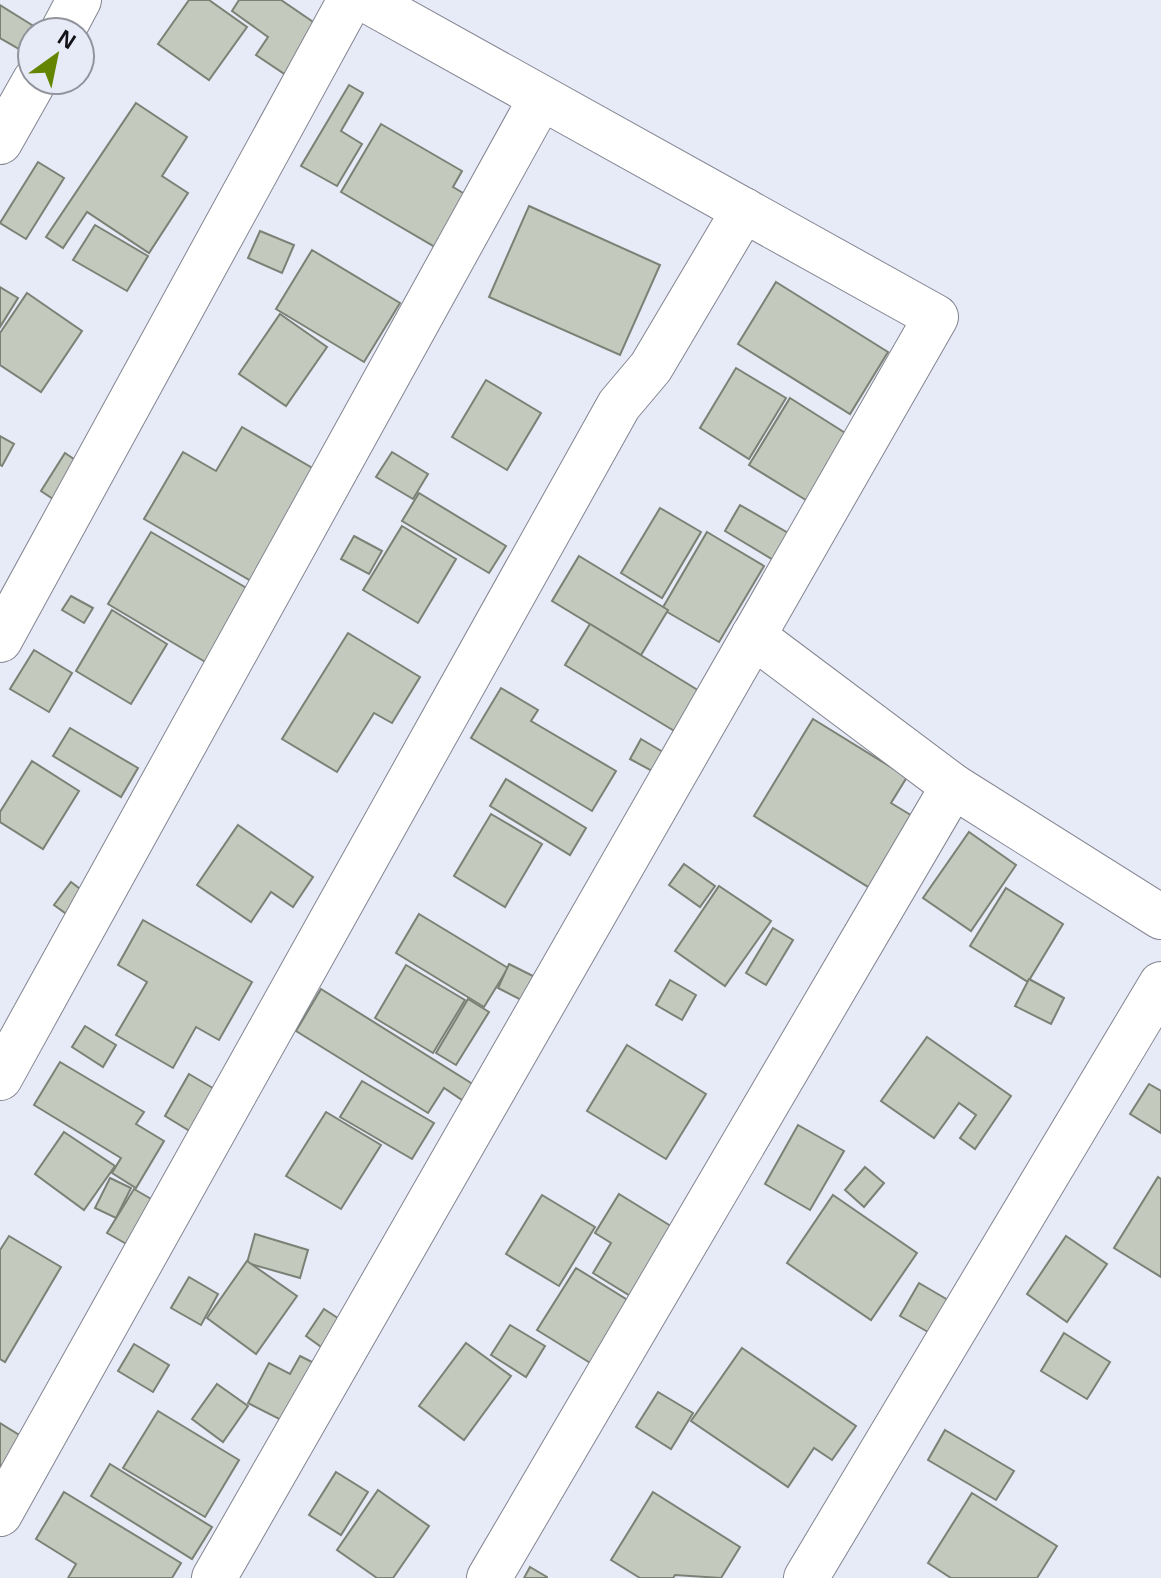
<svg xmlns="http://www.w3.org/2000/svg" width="1161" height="1578" font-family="Helvetica,sans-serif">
<rect width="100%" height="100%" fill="#e7eaf7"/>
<g fill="#c4c9bd" stroke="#7c8175" stroke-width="2">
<polygon points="189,0 209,0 247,27 209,80 158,44"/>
<polygon points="239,0 281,0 322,28 289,77 256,55 268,37 232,11"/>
<polygon points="0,5 40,30 32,32 32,42 26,53 0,38"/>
<polygon points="349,85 363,93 341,131 362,144 337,186 301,166"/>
<polygon points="136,103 187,137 162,176 188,193 149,253 87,212 63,248 46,237"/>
<polygon points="381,124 462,171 453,187 483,205 452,257 341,192"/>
<polygon points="38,162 64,178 26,239 0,223"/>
<polygon points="529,206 660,265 620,355 489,297"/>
<polygon points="95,225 148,256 127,291 73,260"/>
<polygon points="260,231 294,245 282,273 248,258"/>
<polygon points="312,250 400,303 364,362 276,309"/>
<polygon points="776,282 888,352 850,414 738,344"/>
<polygon points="0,287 18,298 0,327"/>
<polygon points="27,293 82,331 41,392 0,365 0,333"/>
<polygon points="280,314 327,347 286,406 239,374"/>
<polygon points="736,368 786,398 749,459 700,428"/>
<polygon points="486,380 541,413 507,470 452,437"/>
<polygon points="790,398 850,436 809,502 749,465"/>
<polygon points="242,427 328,477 263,588 144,519 183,452 216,471"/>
<polygon points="0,436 14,444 2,466 0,465"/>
<polygon points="392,452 428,474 413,499 376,477"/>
<polygon points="65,453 93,472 68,509 41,491"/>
<polygon points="419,493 506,546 489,573 402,521"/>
<polygon points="740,505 790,534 775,561 725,531"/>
<polygon points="660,508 701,532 662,598 621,573"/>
<polygon points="402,526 456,559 418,623 363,590"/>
<polygon points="151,532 255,593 212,666 108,604"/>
<polygon points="707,532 764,566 719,642 662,609"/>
<polygon points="354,536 382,551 369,574 341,559"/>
<polygon points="579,556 668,610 641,655 552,601"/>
<polygon points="71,596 93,608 84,623 62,610"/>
<polygon points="112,610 167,644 131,704 76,671"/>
<polygon points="590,624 701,692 676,732 565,665"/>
<polygon points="348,633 420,677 392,723 374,713 337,772 282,739"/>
<polygon points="34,650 72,673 49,712 10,689"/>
<polygon points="501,688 538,710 531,721 616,771 592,811 471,738"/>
<polygon points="813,719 907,777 891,803 937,831 894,903 754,816"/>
<polygon points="70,728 138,768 121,797 53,756"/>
<polygon points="641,739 663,752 652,771 630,759"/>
<polygon points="32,761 79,791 43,849 0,822 0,812"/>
<polygon points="506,779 586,828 570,855 490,806"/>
<polygon points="491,814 542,844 505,907 454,876"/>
<polygon points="238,825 313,877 293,907 271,892 251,922 197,885"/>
<polygon points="969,832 1016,865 971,931 923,898"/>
<polygon points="684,864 715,886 700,907 669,885"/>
<polygon points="71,882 96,901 79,923 54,905"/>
<polygon points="719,886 771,921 725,986 675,951"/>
<polygon points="1006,888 1063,924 1028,982 970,946"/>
<polygon points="419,914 508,968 484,1007 396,953"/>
<polygon points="143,920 252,982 219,1040 196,1027 173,1068 116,1035 147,982 118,965"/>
<polygon points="773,928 793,940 766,985 746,973"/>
<polygon points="509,964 537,978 525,1002 498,988"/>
<polygon points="406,965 465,1000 433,1053 375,1018"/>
<polygon points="1029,979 1064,998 1051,1024 1015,1006"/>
<polygon points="670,980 696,995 682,1020 656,1005"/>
<polygon points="321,989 479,1088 468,1104 444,1088 428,1113 296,1031"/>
<polygon points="468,999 489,1012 456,1065 436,1053"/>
<polygon points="85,1026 116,1045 103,1067 72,1047"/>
<polygon points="927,1037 1011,1096 975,1149 960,1138 976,1115 959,1103 934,1138 881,1101"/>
<polygon points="627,1045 706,1094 666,1159 587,1111"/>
<polygon points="60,1062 144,1112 136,1124 164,1141 136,1188 112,1173 121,1158 34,1105"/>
<polygon points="189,1074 223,1094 198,1136 165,1116"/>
<polygon points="362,1081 434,1123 412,1159 340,1117"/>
<polygon points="1149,1084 1161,1091 1161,1133 1130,1114"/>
<polygon points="326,1112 381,1145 341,1209 286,1176"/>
<polygon points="798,1125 844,1151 810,1210 765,1184"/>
<polygon points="64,1132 115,1166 84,1210 35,1174"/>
<polygon points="865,1167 884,1183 864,1207 845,1190"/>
<polygon points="1158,1177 1161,1179 1161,1277 1114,1248"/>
<polygon points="110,1178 131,1188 116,1218 95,1208"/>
<polygon points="134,1189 165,1207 139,1251 107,1233"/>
<polygon points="619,1194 687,1236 645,1305 593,1273 611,1243 595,1233"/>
<polygon points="542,1195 595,1227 559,1286 506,1254"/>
<polygon points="833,1195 917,1253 871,1320 787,1263"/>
<polygon points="255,1234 308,1250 300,1278 247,1263"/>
<polygon points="9,1236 61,1267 5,1362 0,1359 0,1250"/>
<polygon points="1066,1236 1107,1264 1067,1322 1027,1294"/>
<polygon points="247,1261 297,1296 256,1354 207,1318"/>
<polygon points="576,1268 647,1312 608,1374 537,1330"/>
<polygon points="189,1277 218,1294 201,1325 171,1308"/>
<polygon points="919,1283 960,1307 942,1340 900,1316"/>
<polygon points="324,1309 350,1326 331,1354 306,1336"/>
<polygon points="510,1325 545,1346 526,1377 491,1355"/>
<polygon points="1064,1333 1110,1362 1087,1399 1041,1371"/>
<polygon points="466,1343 511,1376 464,1440 419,1406"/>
<polygon points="134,1344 169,1365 153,1392 118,1371"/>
<polygon points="742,1348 856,1426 832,1460 814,1448 788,1487 691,1421"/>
<polygon points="300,1356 326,1369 295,1427 248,1403 269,1363 290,1374"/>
<polygon points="217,1384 248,1406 223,1442 192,1419"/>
<polygon points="658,1392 693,1413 671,1449 636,1427"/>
<polygon points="158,1411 239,1460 205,1517 123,1468"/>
<polygon points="0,1423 42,1449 0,1515"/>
<polygon points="945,1430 1014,1471 996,1500 928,1460"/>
<polygon points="110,1464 212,1527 192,1559 91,1496"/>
<polygon points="336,1472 368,1492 341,1535 309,1515"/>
<polygon points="378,1490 429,1526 393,1578 377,1578 337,1550"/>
<polygon points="64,1492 181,1563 172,1578 68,1578 76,1564 36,1539"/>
<polygon points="653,1492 740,1547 721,1578 675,1575 673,1578 640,1578 611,1560"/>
<polygon points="972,1493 1057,1546 1037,1578 951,1578 928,1563"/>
<polygon points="530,1567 547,1577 547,1578 524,1578"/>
</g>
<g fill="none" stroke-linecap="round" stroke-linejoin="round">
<g stroke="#838591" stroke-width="46">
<g id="minor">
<polyline points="62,32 79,0"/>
<polyline points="0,142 35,80"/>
<polyline points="753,636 953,786 1161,917"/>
<polyline points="0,640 350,0"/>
<polyline points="0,1078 541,98"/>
<polyline points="0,1514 619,405 651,367 744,210"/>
<polyline points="214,1578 936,317 366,0"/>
<polyline points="489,1578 953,786"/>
<polyline points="806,1578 1161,984"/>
</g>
</g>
<use href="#minor" stroke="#fff" stroke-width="44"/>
</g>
<g transform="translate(56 56) rotate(33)"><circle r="38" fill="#e7eaf7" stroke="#92949d" stroke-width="2"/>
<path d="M0-6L14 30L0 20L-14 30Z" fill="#648500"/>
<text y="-12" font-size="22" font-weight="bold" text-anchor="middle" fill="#121217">N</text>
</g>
</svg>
